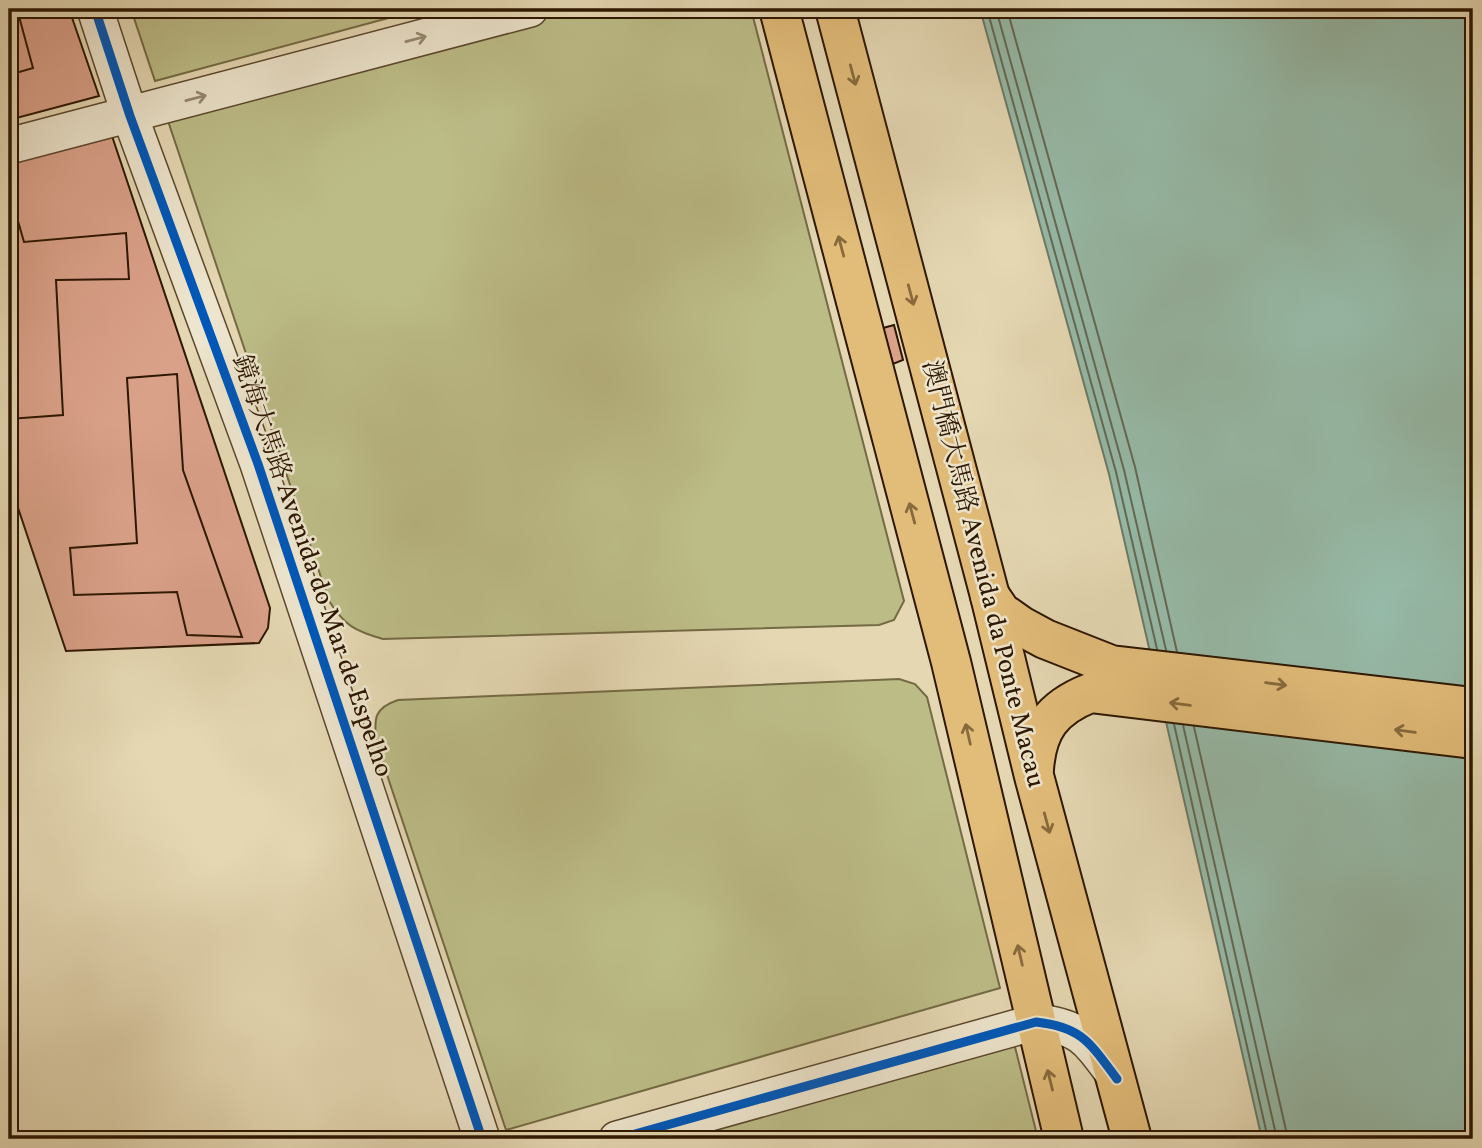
<svg xmlns="http://www.w3.org/2000/svg" width="1482" height="1148" font-family="Vollkorn,'Noto Serif SC',serif">
<rect width="100%" height="100%" fill="#e4d7b2"/>
<filter id="stains"><feTurbulence type="fractalNoise" baseFrequency=".00286" numOctaves="4"/><feColorMatrix values="0 0 0 0 .2 0 0 0 0 .09 0 0 0 0 .02 0 0 0 .5 -.17"/></filter>
<radialGradient id="worn" r=".72"><stop offset=".6" stop-color="#630" stop-opacity="0"/><stop offset="1" stop-color="#630" stop-opacity=".3"/></radialGradient>
<g fill="#bcbc87" stroke="#746a44" stroke-width="2">
<polygon points="131,9 422,9 155,81"/>
<path d="M577,9H751L904,601L894,620L879,625L383,639C355,631 345,626 329,601L167,118Z"/>
<path d="M899,679L915,684L927,697L1000,988L506,1130L376,742C374,718 374,708 398,700Z"/>
<polygon points="1012,1035 1038,1139 644,1139"/>
</g>
<polygon fill="#96baa8" stroke="#6c7965" stroke-width="2" points="980,9 1473,9 1473,1139 1262,1139 1109,474"/>
<g fill="none" stroke-linecap="round" stroke-linejoin="round">
<g stroke="#626854" stroke-width="2">
<polyline points="987,9 1116,472 1157,649"/>
<polyline points="996,9 1124,470 1166,650"/>
<polyline points="1007,9 1135,467 1177,652"/>
<polyline points="1174,724 1268,1139"/>
<polyline points="1183,725 1277,1139"/>
<polyline points="1194,727 1288,1139"/>
</g>
</g>
<g fill="#daa189" stroke="#2d1701" stroke-width="2">
<polygon points="9,9 69,9 99,96 9,120"/>
<polygon points="9,9 17,9 33,68 9,75"/>
<polygon points="111,133 270,608 268,628 259,643 66,651 9,481 9,160"/>
<polygon points="9,190 24,242 126,233 129,279 56,280 63,415 9,419"/>
<polygon points="894,325 903,360 893,364 883,328"/>
<polygon points="177,374 183,470 242,637 187,635 177,592 74,595 70,548 137,543 127,378"/>
</g>
<g fill="none" stroke-linecap="round" stroke-linejoin="round">
<g stroke="#5b472d" stroke-width="38">
<g id="minor">
<polyline points="95,9 130,116 258,464 482,1139"/>
<polyline points="9,146 530,9"/>
<path d="M617,1139L1036,1022C1081,1026 1089,1041 1115,1076"/>
</g>
</g>
<g stroke="#2d1701" stroke-width="42">
<g id="major">
<polyline points="779,9 951,662 1064,1139"/>
<polyline points="835,9 990,596 1034,776 1132,1139"/>
<polyline points="990,596 1001,612 1021,626 1045,639 1111,665 1473,707"/>
<path d="M1034,769C1037,729 1052,708 1090,693L1473,739"/>
</g>
</g>
<use href="#minor" stroke="#ede5cd" stroke-width="35"/>
<use href="#major" stroke="#e2bc79" stroke-width="38"/>
<g stroke="#ede5cd" stroke-width="13">
<g id="cycleway">
<polyline points="95,9 130,116 258,464 482,1139"/>
<path d="M617,1139L1036,1022C1082,1027 1090,1043 1117,1079"/>
</g>
</g>
<use href="#cycleway" stroke="#0057b8" stroke-width="9"/>
</g>
<defs><path id="oneway-shaft" d="M-6 0H5M1.5-3L5.5 0L1.5 3" fill="none" stroke-width="1.6" stroke-linecap="round" stroke-linejoin="round" transform="scale(1.75)"/></defs>
<g stroke="#978871">
<use href="#oneway-shaft" transform="translate(416 39) rotate(-15)"/>
<use href="#oneway-shaft" transform="translate(196 98) rotate(-15)"/>
</g>
<g stroke="#886a3d">
<use href="#oneway-shaft" transform="translate(853 75) rotate(75)"/>
<use href="#oneway-shaft" transform="translate(841 246) rotate(-105)"/>
<use href="#oneway-shaft" transform="translate(911 295) rotate(75)"/>
<use href="#oneway-shaft" transform="translate(912 513) rotate(-105)"/>
<use href="#oneway-shaft" transform="translate(1276 684) rotate(7)"/>
<use href="#oneway-shaft" transform="translate(1180 704) rotate(-173)"/>
<use href="#oneway-shaft" transform="translate(1405 731) rotate(-173)"/>
<use href="#oneway-shaft" transform="translate(968 734) rotate(-103)"/>
<use href="#oneway-shaft" transform="translate(1047 823) rotate(75)"/>
<use href="#oneway-shaft" transform="translate(1020 955) rotate(-103)"/>
<use href="#oneway-shaft" transform="translate(1050 1080) rotate(-104)"/>
</g>
<g text-anchor="middle" dominant-baseline="central" stroke-width="5" stroke-linejoin="round" paint-order="stroke">
<g font-size="26" fill="#2d1701" stroke="#ede5cd">
<text transform="translate(312 566) rotate(71)">鏡海大馬路 Avenida do Mar de Espelho</text>
<text transform="translate(983 574) rotate(76)">澳門橋大馬路 Avenida da Ponte Macau</text>
</g>
</g>
<rect width="1482" height="1148" fill="none" stroke="#e4d7b2" stroke-width="35"/>
<rect x="10" y="10" width="1461" height="1127" fill="none" stroke="#2d1701" stroke-width="3.5"/>
<rect x="18" y="18" width="1447" height="1113" fill="none" stroke="#2d1701" stroke-width="2"/>
<rect width="100%" height="100%" filter="url(#stains)"/>
<rect width="100%" height="100%" fill="url(#worn)"/>
</svg>
